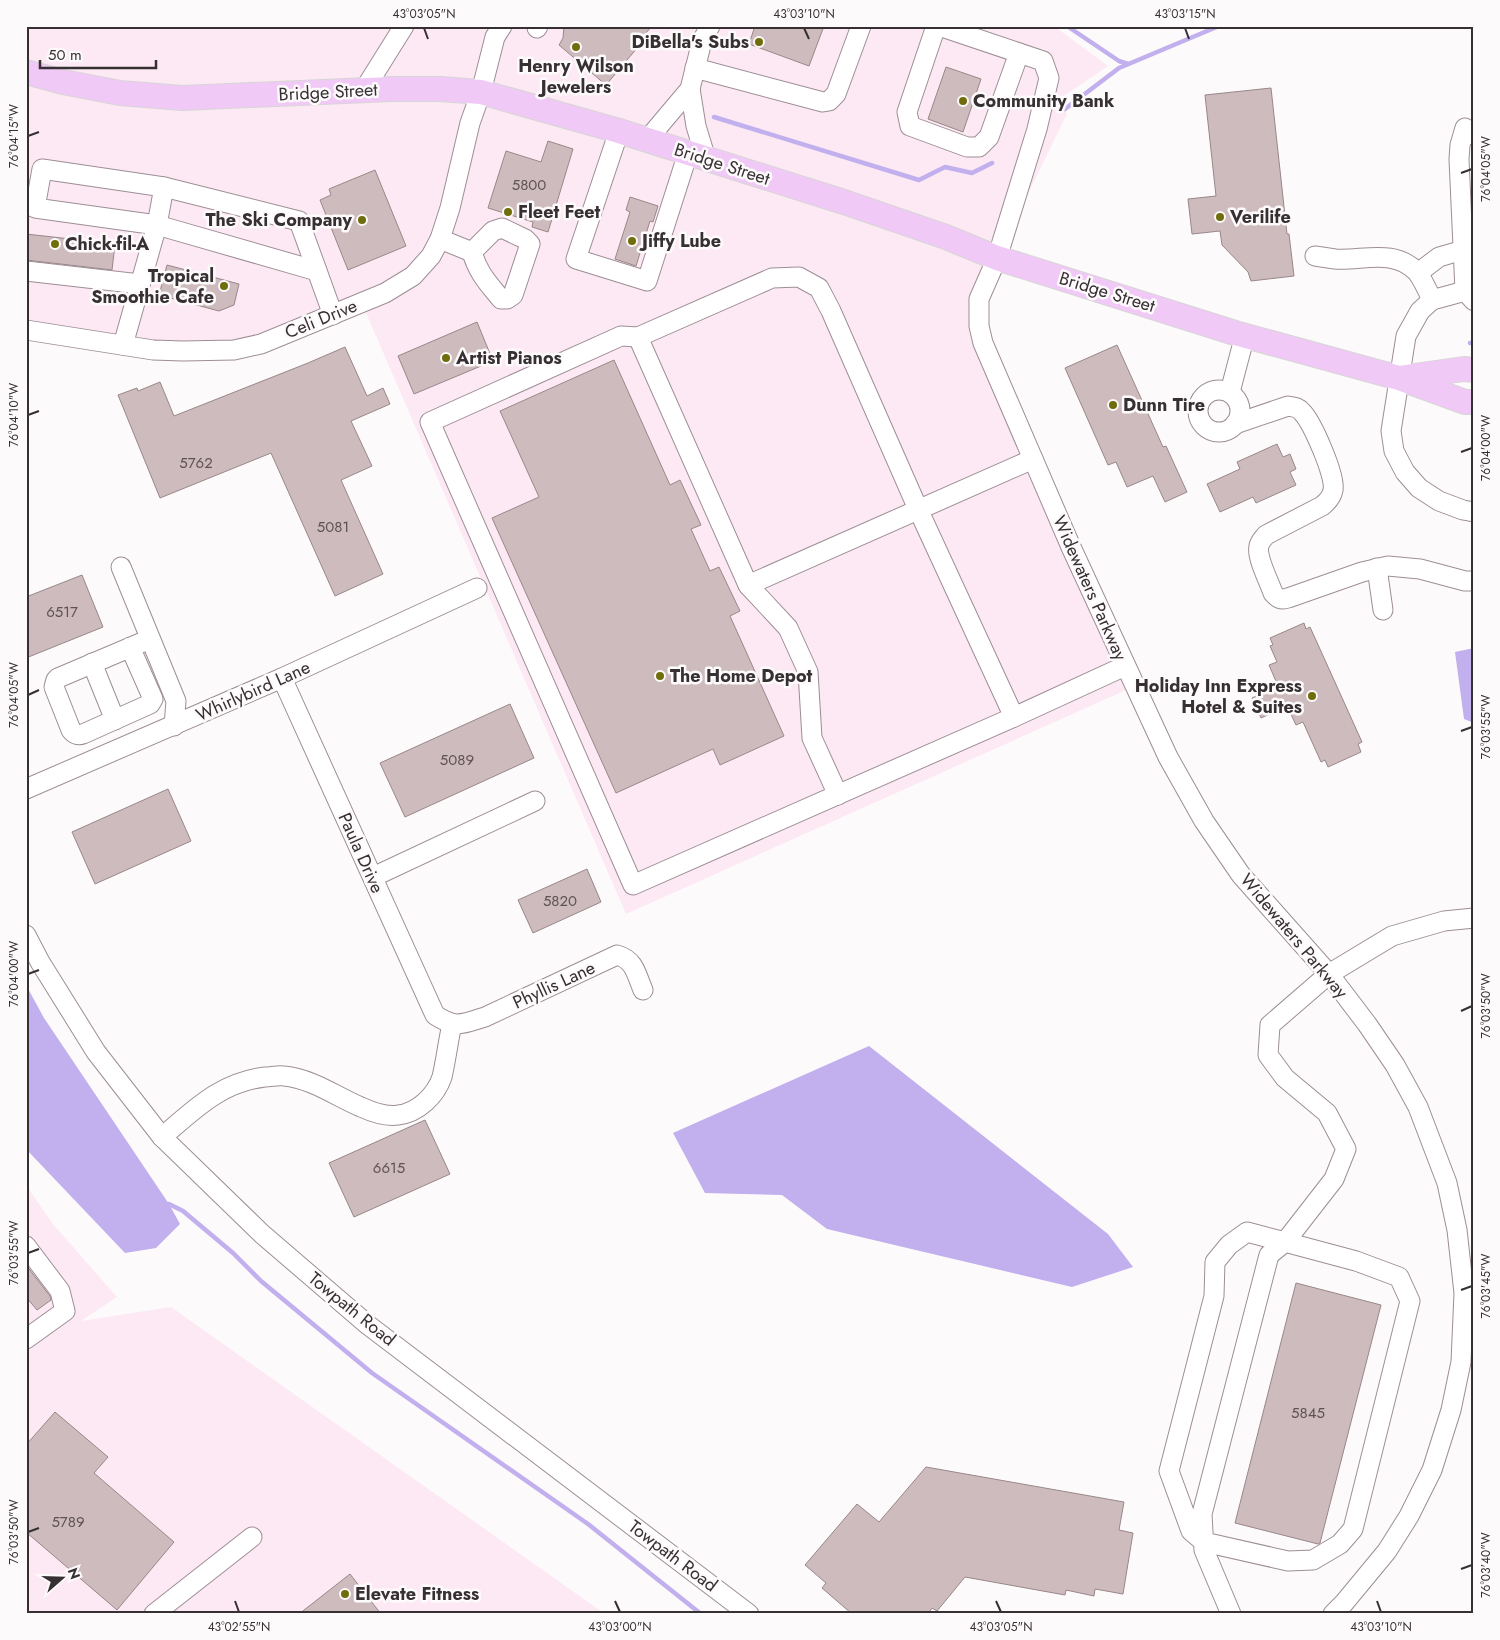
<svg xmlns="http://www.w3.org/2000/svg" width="1500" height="1640" font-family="Jost,sans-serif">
<rect width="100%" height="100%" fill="#fdfafb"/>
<g fill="#fde9f3">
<polygon points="26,26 1054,26 1108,66 1058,100 1067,114 1019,212 979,326 1135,686 626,914 360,299 266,335 234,341 148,344 26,323"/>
<polygon points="26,1185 52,1223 117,1297 81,1321 171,1307 605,1614 26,1614"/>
</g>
<g fill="#c1afee">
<polygon points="1474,648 1474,723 1464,719 1455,652"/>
<polygon points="26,985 44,1018 169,1204 180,1224 156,1248 125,1253 26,1149"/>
<polygon points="869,1046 1108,1234 1133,1267 1072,1287 827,1229 782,1195 705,1193 673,1133"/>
</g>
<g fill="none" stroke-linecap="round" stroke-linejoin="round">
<g stroke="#c1afee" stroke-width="4.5">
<polyline points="1067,26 1119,61 1128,64"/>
<polyline points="1065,109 1119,68 1219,26"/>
<polyline points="714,117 919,180 945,167 972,173 992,163"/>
<polyline points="1470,343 1474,343"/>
<polyline points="169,1204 183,1211 233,1253 261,1281 372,1373 588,1524 701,1614"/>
</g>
</g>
<g fill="#cebbbd" stroke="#988789">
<polygon points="564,26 652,26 646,33 648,35 606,85 559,45 563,38"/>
<polygon points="755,26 824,26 809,66 749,44"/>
<polygon points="946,67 981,79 963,132 928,119"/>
<polygon points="1271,88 1287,234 1289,234 1294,276 1251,281 1248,272 1222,245 1220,231 1192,234 1188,199 1216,196 1205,95"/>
<polygon points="548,141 573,149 548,232 532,227 533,222 488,208 506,151 541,162"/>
<polygon points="375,170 406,246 348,270 320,200 331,195 329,189"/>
<polygon points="630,197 658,206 653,222 650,221 636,266 615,259 630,212 626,210"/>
<polygon points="26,234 115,244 112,270 26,260"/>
<polygon points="167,265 239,284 234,305 219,311 159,295"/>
<polygon points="477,322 493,361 414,394 398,356"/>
<polygon points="1117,345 1163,447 1166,446 1187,492 1165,502 1153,476 1127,487 1116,462 1108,465 1065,368"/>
<polygon points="345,347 367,396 383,388 390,404 351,421 372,466 341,480 383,574 335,596 271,453 160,498 118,395 137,388 138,391 160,382 174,416 308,363"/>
<polygon points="614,360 670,485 680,480 701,525 691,529 710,571 719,567 740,611 730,616 784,736 720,765 713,749 616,793 492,518 539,497 500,411"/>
<polygon points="1277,444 1283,457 1290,454 1296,469 1290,472 1296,485 1256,503 1253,497 1220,512 1207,484 1240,469 1237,462"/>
<polygon points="82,575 103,627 26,658 26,597"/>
<polygon points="1304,623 1306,629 1310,627 1362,742 1358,744 1361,752 1328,767 1325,760 1321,762 1303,722 1296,725 1287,706 1261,718 1252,698 1278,686 1269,665 1277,662 1270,646 1273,645 1270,638"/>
<polygon points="510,704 534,758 405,817 380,763"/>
<polygon points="168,789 191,841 95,884 72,832"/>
<polygon points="587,869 601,902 533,933 518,900"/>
<polygon points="425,1120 450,1174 354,1217 329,1163"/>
<polygon points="26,1265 50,1296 51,1300 37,1310 26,1297"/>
<polygon points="1296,1283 1381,1305 1320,1543 1318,1544 1235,1523"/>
<polygon points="55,1412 108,1457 94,1473 174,1542 117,1610 26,1532 26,1445"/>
<polygon points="926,1467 1124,1502 1119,1530 1133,1533 1123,1594 1095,1589 1094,1596 1066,1590 1065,1595 965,1577 937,1611 932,1608 928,1614 852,1614 822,1588 826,1583 805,1565 857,1504 879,1522"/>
<polygon points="350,1574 381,1614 299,1614"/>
</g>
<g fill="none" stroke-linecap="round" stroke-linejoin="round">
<g stroke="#9d8e95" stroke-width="21">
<g id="minor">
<polyline points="936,26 907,112 910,126 967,147 979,147 989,137 1019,53"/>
<polyline points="939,26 1043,61 1049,78 1037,129 997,258 979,299 979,326 983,343 1071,547 1168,757 1204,821 1241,875 1329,974 1367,1024 1395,1065 1418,1107 1447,1183 1457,1230 1464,1293 1461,1362 1451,1410 1432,1470 1409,1516 1387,1551 1344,1603 1333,1614"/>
<polyline points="537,28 538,26"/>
<polyline points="695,68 823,102 829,101 836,94 861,26"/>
<polyline points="690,89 696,126 706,159"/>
<polyline points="364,90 404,26"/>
<polyline points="619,131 576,259 647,281 688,153"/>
<polyline points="1474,135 1465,128 1460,145 1459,159 1465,291 1474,301"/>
<polyline points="647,140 690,89 702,41 710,26"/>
<polyline points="164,187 42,169 35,208 157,225 317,271"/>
<path d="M502,228L525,239L530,244L513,295L507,299H501C488,283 478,273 472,252L493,231Z"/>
<polyline points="440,239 472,252"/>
<path d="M1315,256C1322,257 1328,258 1335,259C1363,261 1394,248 1417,272C1423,280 1428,291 1432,300"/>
<polyline points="26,271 140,284"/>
<polyline points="1418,273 1439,257 1463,250"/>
<polyline points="1465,291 1432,300 1420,311 1406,336 1391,431 1394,451 1405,472 1419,488 1439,501 1463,510 1474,512"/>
<polyline points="26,330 153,350 183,351 234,350 261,344 385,293 413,276 431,256 440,239 450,208 470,123 481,92 495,37 502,26"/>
<polyline points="638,337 621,336 430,422 633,885 1014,717"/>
<polyline points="123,345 157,225 164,187 299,221 333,315"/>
<circle cx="1219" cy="411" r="21"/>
<polyline points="1230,392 1245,335"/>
<path d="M1235,424L1288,406C1294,407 1298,407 1302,412C1312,422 1336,476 1333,490C1332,497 1327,502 1322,506L1266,535C1263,539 1260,541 1259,546C1256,557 1269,581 1273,593C1278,599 1281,600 1288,598L1362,572L1388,566L1420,569L1465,581H1474"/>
<polyline points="1033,459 748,585 638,337 772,278 799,277 819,288 831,311 918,509 1014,717 1125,666"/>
<polyline points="121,567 176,701 174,726"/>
<polyline points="1377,568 1383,610"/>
<polyline points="748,585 788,628 808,672 812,738 838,795"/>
<path d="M130,647L153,699L150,704L83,734C78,736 74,734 71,730L54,687L56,680L58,678C89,665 119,652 150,639"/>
<polyline points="92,663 115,720"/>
<path d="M282,678L435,1015C456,1029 462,1024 485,1017L617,955C635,960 636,974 643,990"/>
<polyline points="26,789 282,678 477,588"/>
<polyline points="373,877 535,801"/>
<polyline points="26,935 40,962 96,1052 162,1137 262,1234 368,1325 749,1614"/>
<path d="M162,1137C195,1109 221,1082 265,1077C271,1077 278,1075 284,1076C313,1079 335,1096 361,1107C372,1112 387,1117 398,1115C418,1113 436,1095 442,1077C446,1060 448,1042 452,1024"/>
<polyline points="26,1246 60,1291 65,1311 26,1339"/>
<polyline points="154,1614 252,1537"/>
<polyline points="1231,1614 1204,1550 1202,1514 1269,1255 1285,1242 1356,1261 1399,1277 1410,1301 1353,1529 1340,1544 1313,1560 1288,1561 1204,1542 1191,1531 1169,1471 1214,1296 1215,1262 1229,1245 1247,1232 1285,1242 1334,1179 1346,1149 1327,1113 1285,1078 1268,1055 1270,1025 1329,974 1392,936 1444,921 1474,918"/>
</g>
</g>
<g stroke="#d7d6d6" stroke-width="26">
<g id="major">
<polyline points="26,72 63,82 120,93 182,98 391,89 440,89 481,92 619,131 847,203 946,237 997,258 1235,333 1399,378 1465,402 1474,402"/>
<polyline points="1400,378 1464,369 1474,370"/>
</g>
</g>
<use href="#minor" stroke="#fff" stroke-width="19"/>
<use href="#major" stroke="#f0c9f6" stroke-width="24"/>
</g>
<path fill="none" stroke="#373033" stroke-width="2" d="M424,28L428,39M804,28L809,39M1185,28L1189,39M28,136L39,132M1461,173L1472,169M28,415L39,411M1461,452L1472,448M28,695L39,690M1461,731L1472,727M28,974L39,970M1461,1011L1472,1006M28,1253L39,1249M1461,1290L1472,1286M28,1532L39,1528M1461,1569L1472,1565M235,1601L239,1612M615,1601L620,1612M996,1601L1001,1612M1377,1601L1381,1612"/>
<g fill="#6f6d0c" stroke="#fdfafb" stroke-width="2">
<circle cx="759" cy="42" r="5"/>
<circle cx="576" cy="47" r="5"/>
<circle cx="963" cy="101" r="5"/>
<circle cx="508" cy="212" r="5"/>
<circle cx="1220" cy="217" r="5"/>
<circle cx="362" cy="220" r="5"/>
<circle cx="632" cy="241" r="5"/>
<circle cx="55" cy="244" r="5"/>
<circle cx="224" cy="286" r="5"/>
<circle cx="446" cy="358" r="5"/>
<circle cx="1113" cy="405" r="5"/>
<circle cx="660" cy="676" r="5"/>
<circle cx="1312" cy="696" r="5"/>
<circle cx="345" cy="1594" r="5"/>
</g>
<g text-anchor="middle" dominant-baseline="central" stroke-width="5" stroke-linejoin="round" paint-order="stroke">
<g font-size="15" fill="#5d5356">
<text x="529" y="185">5800</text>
<text x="196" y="463">5762</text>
<text x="333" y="527">5081</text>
<text x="62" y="612">6517</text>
<text x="457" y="760">5089</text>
<text x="560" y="901">5820</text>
<text x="389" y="1168">6615</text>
<text x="1308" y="1413">5845</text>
<text x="68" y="1522">5789</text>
</g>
<g font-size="18" font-weight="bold" fill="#373033" stroke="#fdfafb" text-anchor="start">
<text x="749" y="42" text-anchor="end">DiBella's Subs</text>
<text x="576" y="66" text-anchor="middle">Henry Wilson<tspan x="576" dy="21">Jewelers</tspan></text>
<text x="973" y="101">Community Bank</text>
<text x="518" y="212">Fleet Feet</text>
<text x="1230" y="217">Verilife</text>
<text x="352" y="220" text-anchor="end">The Ski Company</text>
<text x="642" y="241">Jiffy Lube</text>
<text x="65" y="244">Chick-fil-A</text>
<text x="214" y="276" text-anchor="end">Tropical<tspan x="214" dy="21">Smoothie Cafe</tspan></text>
<text x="456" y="358">Artist Pianos</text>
<text x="1123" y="405">Dunn Tire</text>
<text x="670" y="676">The Home Depot</text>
<text x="1302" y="686" text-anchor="end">Holiday Inn Express<tspan x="1302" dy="21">Hotel &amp; Suites</tspan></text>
<text x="355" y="1594">Elevate Fitness</text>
</g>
<g font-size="18" fill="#373033" stroke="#fdfafb">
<text transform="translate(328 92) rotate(-3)">Bridge Street</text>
<text transform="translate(722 164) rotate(18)">Bridge Street</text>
<text transform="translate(1107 292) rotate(17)">Bridge Street</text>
<text transform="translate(321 319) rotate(-22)">Celi Drive</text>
<text transform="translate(1090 588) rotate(66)">Widewaters Parkway</text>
<text transform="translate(253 691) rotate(-24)">Whirlybird Lane</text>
<text transform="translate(361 853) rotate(66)">Paula Drive</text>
<text transform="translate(1294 936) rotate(50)">Widewaters Parkway</text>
<text transform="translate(554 985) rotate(-25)">Phyllis Lane</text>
<text transform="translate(352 1309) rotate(39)">Towpath Road</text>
<text transform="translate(673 1556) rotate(37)">Towpath Road</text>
</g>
</g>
<rect width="1500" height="1640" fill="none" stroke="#fdfafb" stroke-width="55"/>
<g transform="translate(62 1578) rotate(70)" stroke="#fdfafb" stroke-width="4" paint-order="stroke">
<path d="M0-4L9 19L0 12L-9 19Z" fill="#373033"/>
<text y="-8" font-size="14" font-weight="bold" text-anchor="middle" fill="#373033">N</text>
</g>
<path d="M40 60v8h116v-8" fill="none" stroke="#373033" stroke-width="2.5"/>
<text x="48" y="60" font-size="15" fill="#373033" stroke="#fdfafb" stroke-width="4" paint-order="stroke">50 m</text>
<rect x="28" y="28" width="1444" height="1584" fill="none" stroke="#373033" stroke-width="2"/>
<g font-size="12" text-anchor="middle" fill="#373033">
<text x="424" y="18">43°03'05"N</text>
<text x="804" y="18">43°03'10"N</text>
<text x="1185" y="18">43°03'15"N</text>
<text transform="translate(14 136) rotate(-90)" y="4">76°04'15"W</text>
<text transform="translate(1486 169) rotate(-90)" y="4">76°04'05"W</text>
<text transform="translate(14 415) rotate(-90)" y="4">76°04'10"W</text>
<text transform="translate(1486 448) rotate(-90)" y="4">76°04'00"W</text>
<text transform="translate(14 695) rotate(-90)" y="4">76°04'05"W</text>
<text transform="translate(1486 727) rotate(-90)" y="4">76°03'55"W</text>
<text transform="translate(14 974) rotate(-90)" y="4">76°04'00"W</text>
<text transform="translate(1486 1006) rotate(-90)" y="4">76°03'50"W</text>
<text transform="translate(14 1253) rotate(-90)" y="4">76°03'55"W</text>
<text transform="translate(1486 1286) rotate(-90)" y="4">76°03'45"W</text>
<text transform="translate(14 1532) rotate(-90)" y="4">76°03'50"W</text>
<text transform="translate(1486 1565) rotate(-90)" y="4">76°03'40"W</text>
<text x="239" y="1631">43°02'55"N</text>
<text x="620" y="1631">43°03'00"N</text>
<text x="1001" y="1631">43°03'05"N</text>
<text x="1381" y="1631">43°03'10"N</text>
</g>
</svg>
